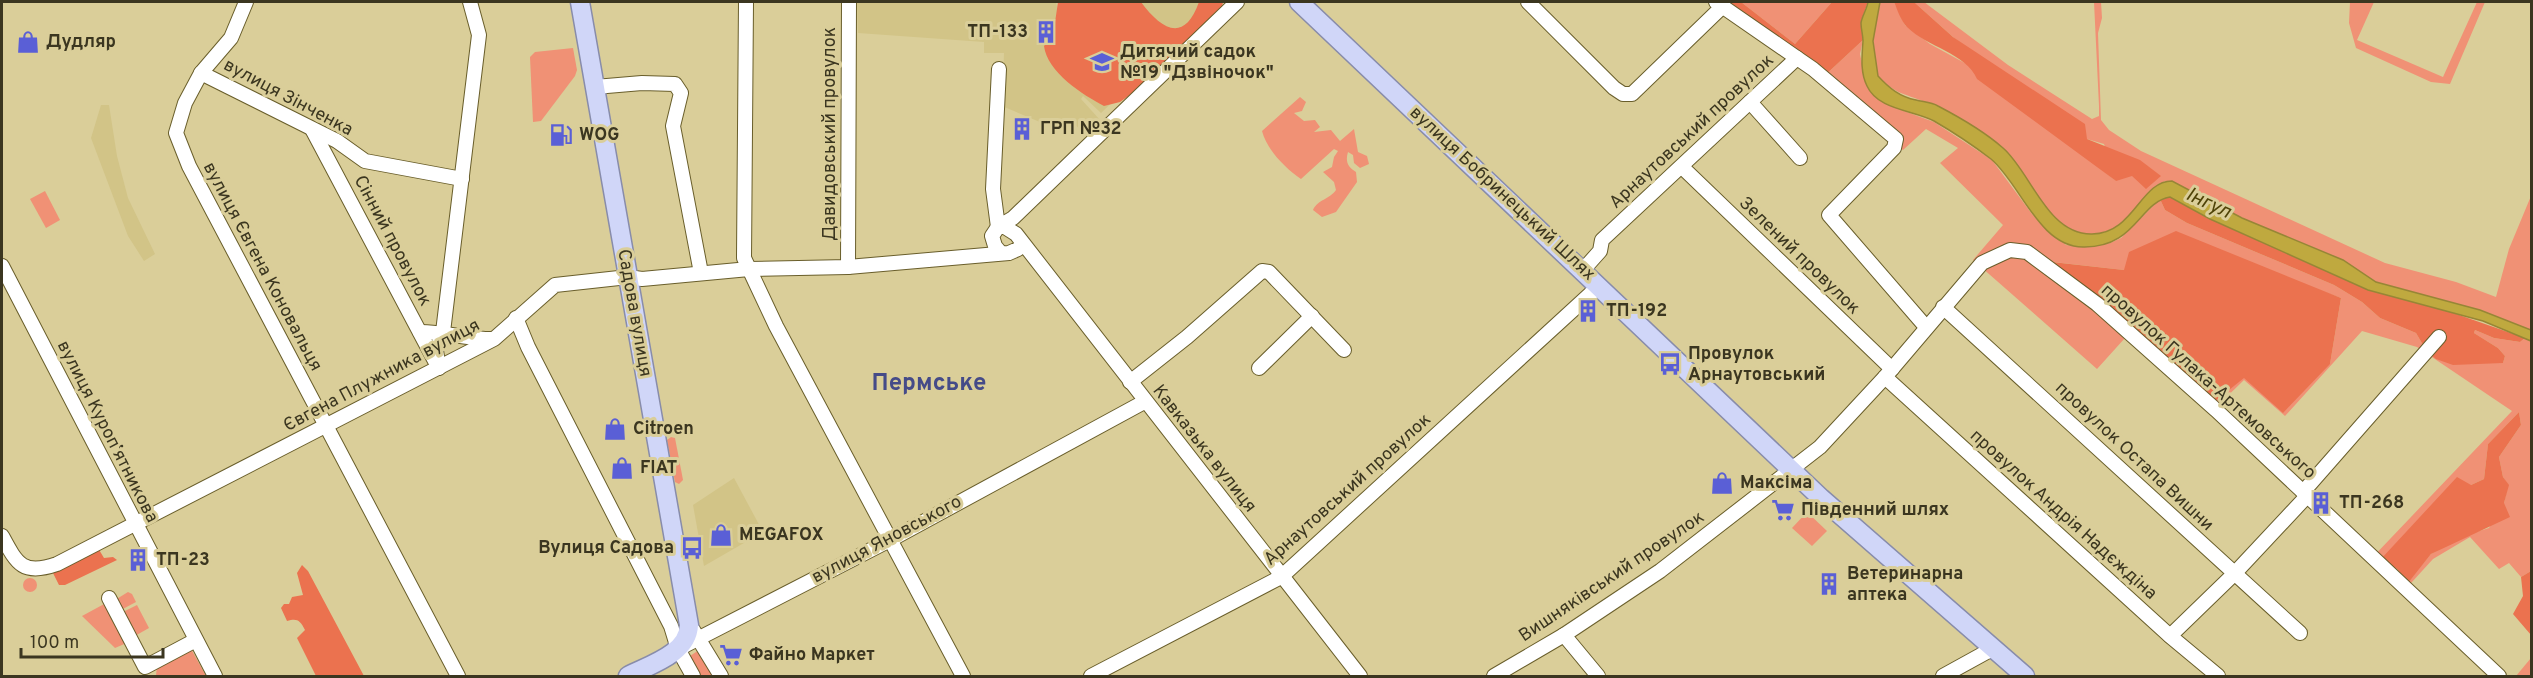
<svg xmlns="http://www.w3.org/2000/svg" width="2533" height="678" font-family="Overpass,sans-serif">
<rect width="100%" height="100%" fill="#dace99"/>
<g fill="#d2c487">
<polygon points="857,2 1056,2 1060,20 1095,2 1218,2 1101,113 1083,96 1081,99 1101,121 1086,136 1069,118 1059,130 1002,106 1004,53 984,53 984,42 858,33"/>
<polygon points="101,105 109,105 117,156 128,198 155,254 144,261 128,236 91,138"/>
<polygon points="734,478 763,532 704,566 693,505"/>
</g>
<g fill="#f09175" fill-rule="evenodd">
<polygon points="1741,2 1832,2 1795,44"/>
<path d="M1880,2H1894L1905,25L1930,44L1972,67L2116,181L2104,144L2087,139L1953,37L1914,2H1924L2008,65L2092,119L2099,116V106L2094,2H2101L2102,18L2098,33L2101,120L2109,130L2141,151L2385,263L2456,282L2496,297L2509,249L2531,196V330L2480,310L2376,282L2343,260L2242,218L2165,181C2138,197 2128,232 2093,234C2049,237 2031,173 2004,149C1994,140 1938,106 1925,102C1903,93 1895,94 1878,76L1873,41Z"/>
<polygon points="2350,2 2374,2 2357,40 2443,77 2477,2 2485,2 2450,84 2431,82 2356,48 2349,23"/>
<path d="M1863,40L1860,54L1867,87L1896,108L1934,122L1992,160L2032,214L2066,245L2084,247L2110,243L2121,238L2160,199L2165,210L2187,223L2334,285L2362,302L2380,318L2416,333L2426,350L2478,362L2503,363L2505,356L2498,348L2474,333L2475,330L2494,338L2520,342L2525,338L2531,341V571L2521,577L2509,563L2499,569L2470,537L2433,559L2401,594L2370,560L2512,411L2417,347L2362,331L2285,416L2244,380L2210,413L2125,338L2097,369L1973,260L2003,225L1940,163L1958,148L1926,129L1903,150L1821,79ZM2053,262L2124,270L2277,275L2341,298L2330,364L2244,377L2125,319ZM2519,412L2521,425L2499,457L2503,477L2508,485L2504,503L2489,528L2467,535L2431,554L2407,583L2397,569L2382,560L2471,485L2484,479L2488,444Z"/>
<polygon points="573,48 577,70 575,76 541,121 533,122 530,57 535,52"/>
<path d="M1300,97L1306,102L1302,111L1294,113L1304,121L1315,120L1320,127L1314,132L1331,130L1340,141L1354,129L1358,152L1367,156L1369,164L1360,168L1354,163L1353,155L1348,152C1345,162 1348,167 1356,172L1357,182L1336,212L1322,217L1313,210C1318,199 1329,200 1336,190L1334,182L1323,172L1332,167L1334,157L1338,151L1334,149L1301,179C1285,168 1267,150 1262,131Z"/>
<polygon points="45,191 60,220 46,228 30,199"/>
<polygon points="671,437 675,438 683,480 679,484 675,482 667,440"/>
<polygon points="1807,512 1827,531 1812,546 1792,528"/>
<circle cx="30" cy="585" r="7"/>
<polygon points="128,592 132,594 136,602 119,611 115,600"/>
<polygon points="106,603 129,642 115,648 82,616"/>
<polygon points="137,605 149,628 133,637 121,613"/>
<polygon points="190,647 206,676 156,676 157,665"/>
<polygon points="699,650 715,676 701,676 690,656"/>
<polygon points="2531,658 2531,676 2516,676"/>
</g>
<g fill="#eb724f">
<path d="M1058,2H1141C1161,29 1184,44 1199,2H1223L1222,7L1212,19L1134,92L1120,102L1104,106C1083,95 1047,72 1044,46L1053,36Z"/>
<polygon points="1719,2 1741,2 1795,44 1832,2 1868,2 1861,21 1863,40 1821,79"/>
<path d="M1894,2H1914L1953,37L2085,124L2087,139L2140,160L2161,176L2146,189L2132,176L2116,181L1977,79C1966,53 1927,47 1907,27C1901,21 1897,9 1894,2Z"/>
<polygon points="2170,197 2210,219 2368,290 2442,309 2525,338 2520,342 2494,338 2475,330 2474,333 2498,348 2505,356 2503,363 2453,365 2436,359 2426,350 2416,333 2380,318 2362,302 2334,285 2187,223 2165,210 2160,199"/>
<polygon points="2176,231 2341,298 2330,364 2283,413 2244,378 2214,402 2125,319 2052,262 2124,270 2129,252"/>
<polygon points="2519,412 2521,425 2499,457 2503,477 2509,485 2504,503 2510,517 2431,554 2408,583 2397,569 2381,559 2457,477 2471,485 2484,479 2488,444"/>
<polygon points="98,548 104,558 113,557 117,560 65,585 59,585 53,573 57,566"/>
<path d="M302,565L308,571L364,676H316L297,638L305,630C300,620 297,618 287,621L281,608L284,604H289L292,597L303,595L297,573Z"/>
<polygon points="2531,571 2531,635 2513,614 2523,596 2521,577"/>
</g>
<path fill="#bfa93f" stroke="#978636" stroke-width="1.5" d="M1868,2H1880L1873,41L1878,76C1889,88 1900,97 1916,100C1923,102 1931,102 1938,106C1959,117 1985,132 2003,148C2031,172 2047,235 2092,234C2134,234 2140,181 2172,181L2242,218L2343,260L2376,282L2480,310L2531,330V341L2483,321L2368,290L2210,219L2170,197C2139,202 2136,248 2083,247C2039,247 2020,183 1991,159C1974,146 1953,132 1934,121C1913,110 1878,110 1867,86C1860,72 1862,56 1863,41C1863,35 1861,29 1861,23C1862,16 1867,9 1868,2Z"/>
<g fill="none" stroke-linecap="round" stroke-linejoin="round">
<g stroke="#695e2b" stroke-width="16">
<g id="minor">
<polyline points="246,2 231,38 201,73 185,103 176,133 189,166 458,676"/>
<polyline points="746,2 744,258 776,326 963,676"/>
<polyline points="1528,2 1614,88 1623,94 1632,94 1723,6"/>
<polyline points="1716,2 1797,58"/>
<polyline points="999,69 993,189 998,227 1013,218 1237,2"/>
<polyline points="201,73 337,141 365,161 462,179"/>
<polyline points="595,87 642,83 675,84 681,93 673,126 701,273"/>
<polyline points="1750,102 1800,158"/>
<polyline points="313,131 435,361"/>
<polyline points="1682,167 1892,369"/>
<polyline points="1000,252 995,246 992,236 998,227 1005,227 1016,234 1360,676"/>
<polyline points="2,266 215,676"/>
<polyline points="848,267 849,2"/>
<polyline points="1583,270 1600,251 1602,240 1797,58 1813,69 1896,139 1894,148 1829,215 1926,327"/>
<polyline points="1943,307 2300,633"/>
<polyline points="516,318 528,347 671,626 678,649 693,676"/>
<path d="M420,332C445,332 468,339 492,339"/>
<polyline points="439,368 436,351 443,332 479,35 470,2"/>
<polyline points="1259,368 1312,316"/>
<polyline points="1885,377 2170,636 2218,676"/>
<polyline points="1130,382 1187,337 1262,271 1269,272 1344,350"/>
<polyline points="2303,492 2439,337"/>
<path d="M2,536C17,564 23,576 57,564L494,339L555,285L628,277L642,279L749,269L848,267L1009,253L1018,249L1022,244"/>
<polyline points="109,598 145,667 194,641"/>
<polyline points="693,630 721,676"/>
<polyline points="1564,635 1598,676"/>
<polyline points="2170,636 2234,574 2307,496"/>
<polyline points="680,648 890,540 1144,402"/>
<polyline points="1091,676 1281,577 1599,286"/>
<polyline points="1494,676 1564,635 1660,571 1820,447 1885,377 1982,263 2010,250 2027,252 2097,304 2216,410 2499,676"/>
<polyline points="1943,676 1992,649"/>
</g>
</g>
<g stroke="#888caa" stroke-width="21">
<g id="major">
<path d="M580,2L689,625C688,654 649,665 628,676"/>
<polyline points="1299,2 1821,498 2025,676"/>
</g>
</g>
<use href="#minor" stroke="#fff" stroke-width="14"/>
<use href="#major" stroke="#d0d6f8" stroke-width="18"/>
</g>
<defs>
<g id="building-bare" transform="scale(1.8)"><path d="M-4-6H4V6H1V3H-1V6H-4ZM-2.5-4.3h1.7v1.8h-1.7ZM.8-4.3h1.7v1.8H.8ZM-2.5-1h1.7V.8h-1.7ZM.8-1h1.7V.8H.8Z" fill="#5a5fd6" stroke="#dace99" stroke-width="2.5" paint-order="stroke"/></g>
<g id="shop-bare" transform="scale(1.8)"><path d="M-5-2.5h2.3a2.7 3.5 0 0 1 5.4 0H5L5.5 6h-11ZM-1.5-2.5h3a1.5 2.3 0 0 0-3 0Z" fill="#5a5fd6" stroke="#dace99" stroke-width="2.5" paint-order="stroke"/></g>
<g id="school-bare" transform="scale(1.8)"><path d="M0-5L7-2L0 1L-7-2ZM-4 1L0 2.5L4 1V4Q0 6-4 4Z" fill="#5a5fd6" stroke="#dace99" stroke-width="2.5" paint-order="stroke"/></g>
<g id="fuel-bare" transform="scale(1.8)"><path d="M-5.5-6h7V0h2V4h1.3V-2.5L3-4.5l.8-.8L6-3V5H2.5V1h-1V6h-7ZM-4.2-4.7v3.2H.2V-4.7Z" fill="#5a5fd6" stroke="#dace99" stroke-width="2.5" paint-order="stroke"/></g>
<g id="bus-bare" transform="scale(1.8)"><path d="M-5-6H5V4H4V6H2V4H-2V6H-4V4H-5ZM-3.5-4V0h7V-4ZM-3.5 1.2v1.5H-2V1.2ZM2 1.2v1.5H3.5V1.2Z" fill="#5a5fd6" stroke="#dace99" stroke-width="2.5" paint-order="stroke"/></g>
<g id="supermarket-bare" transform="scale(1.8)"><path d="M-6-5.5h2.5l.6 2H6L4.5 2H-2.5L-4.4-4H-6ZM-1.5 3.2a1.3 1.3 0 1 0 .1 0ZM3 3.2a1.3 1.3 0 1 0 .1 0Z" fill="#5a5fd6" stroke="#dace99" stroke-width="2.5" paint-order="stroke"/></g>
</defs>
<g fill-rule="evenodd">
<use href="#building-bare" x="1046" y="32"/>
<use href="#shop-bare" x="28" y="42"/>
<use href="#school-bare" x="1102" y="62"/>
<use href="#building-bare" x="1022" y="129"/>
<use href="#fuel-bare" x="561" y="135"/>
<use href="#building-bare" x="1588" y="311"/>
<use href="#bus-bare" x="1670" y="364"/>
<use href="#shop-bare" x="615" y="429"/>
<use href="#shop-bare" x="622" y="468"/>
<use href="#shop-bare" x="1722" y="483"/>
<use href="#building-bare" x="2321" y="503"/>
<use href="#supermarket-bare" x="1783" y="510"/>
<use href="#shop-bare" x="721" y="535"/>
<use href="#bus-bare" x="692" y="548"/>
<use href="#building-bare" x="138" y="560"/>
<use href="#building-bare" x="1829" y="584"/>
<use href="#supermarket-bare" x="731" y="655"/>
</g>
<g text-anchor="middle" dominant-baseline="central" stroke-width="6" stroke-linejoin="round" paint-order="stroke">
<g font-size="18" font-weight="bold" fill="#3b3620" stroke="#dace99" text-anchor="start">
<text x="1028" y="32" text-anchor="end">ТП-133</text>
<text x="46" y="42">Дудляр</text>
<text x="1120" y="52">Дитячий садок<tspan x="1120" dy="21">№19 "Дзвіночок"</tspan></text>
<text x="1040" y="129">ГРП №32</text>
<text x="579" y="135">WOG</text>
<text x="1606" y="311">ТП-192</text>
<text x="1688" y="354">Провулок<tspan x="1688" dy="21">Арнаутовський</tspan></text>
<text x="633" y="429">Citroen</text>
<text x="640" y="468">FIAT</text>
<text x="1740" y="483">Максіма</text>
<text x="2339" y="503">ТП-268</text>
<text x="1801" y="510">Південний шлях</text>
<text x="739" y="535">MEGAFOX</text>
<text x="674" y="548" text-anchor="end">Вулиця Садова</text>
<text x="156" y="560">ТП-23</text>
<text x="1847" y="574">Ветеринарна<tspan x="1847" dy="21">аптека</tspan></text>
<text x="749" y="655">Файно Маркет</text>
</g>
<g font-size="18" fill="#3b3620" stroke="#dace99">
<text transform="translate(288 98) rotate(28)">вулиця Зінченка</text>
<text transform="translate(1692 132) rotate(-43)">Арнаутовський провулок</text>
<text transform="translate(830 134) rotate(-90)">Давидовський провулок</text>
<text transform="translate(1502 194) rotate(43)">вулиця Бобринецький Шлях</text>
<text transform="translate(392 241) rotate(62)">Сінний провулок</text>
<text transform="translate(1799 256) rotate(44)">Зелений провулок</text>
<text transform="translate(262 267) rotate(62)">вулиця Євгена Коновальця</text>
<text transform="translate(634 313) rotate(80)">Садова вулиця</text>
<text transform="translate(382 376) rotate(-28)">Євгена Плужника вулиця</text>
<text transform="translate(2208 382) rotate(42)">провулок Гулака-Артемовського</text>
<text transform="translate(107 432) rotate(63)">вулиця Куропʼятникова</text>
<text transform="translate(1204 449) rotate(52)">Кавказька вулиця</text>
<text transform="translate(2134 457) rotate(43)">провулок Остапа Вишни</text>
<text transform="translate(1348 490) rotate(-42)">Арнаутовський провулок</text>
<text transform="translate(2063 515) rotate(42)">провулок Андрія Надєждіна</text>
<text transform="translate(887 540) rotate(-28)">вулиця Яновського</text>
<text transform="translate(1612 577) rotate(-34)">Вишняківський провулок</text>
</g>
<g font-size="20" font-style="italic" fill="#4f4307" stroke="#dace99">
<text transform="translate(2208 204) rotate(25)">Інгул</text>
</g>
<g font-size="24" font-weight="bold" fill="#454b88" stroke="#dace99">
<text x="929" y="384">Пермське</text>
</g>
</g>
<rect width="2533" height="678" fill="none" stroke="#3b3620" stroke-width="6"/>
<path d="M21 648v9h142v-9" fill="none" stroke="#3b3620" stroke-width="3"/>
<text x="30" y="648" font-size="18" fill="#3b3620" stroke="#dace99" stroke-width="4.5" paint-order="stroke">100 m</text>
</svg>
